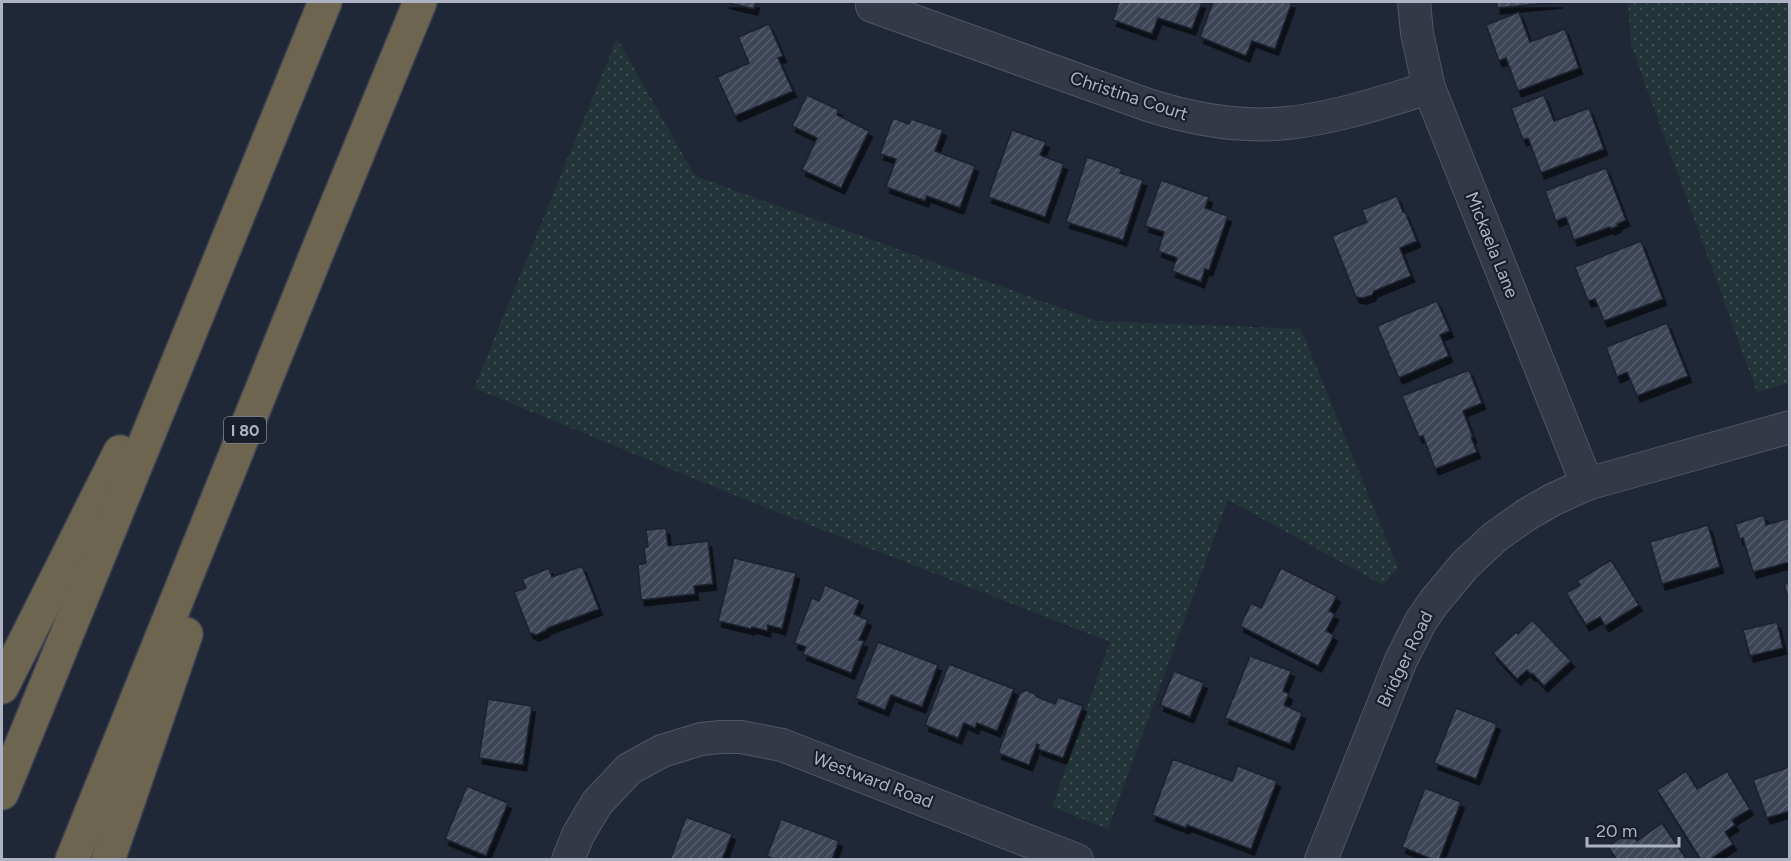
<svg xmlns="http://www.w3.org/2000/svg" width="1791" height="861" font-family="Figtree,sans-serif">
<defs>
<pattern id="grass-dots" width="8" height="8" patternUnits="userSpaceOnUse" patternTransform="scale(1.5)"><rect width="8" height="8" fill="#223438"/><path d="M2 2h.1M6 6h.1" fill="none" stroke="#3f4f53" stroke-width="1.8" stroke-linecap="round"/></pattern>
<pattern id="building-hatch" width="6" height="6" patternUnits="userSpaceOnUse" patternTransform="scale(1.5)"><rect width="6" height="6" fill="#3c4457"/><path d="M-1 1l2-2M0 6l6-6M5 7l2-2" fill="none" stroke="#565d6e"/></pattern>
<filter id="shadow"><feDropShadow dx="3.5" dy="6" stdDeviation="0" flood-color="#0009"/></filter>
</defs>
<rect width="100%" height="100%" fill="#202736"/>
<g fill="url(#grass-dots)">
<polygon points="1628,2 1789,2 1789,383 1757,392 1631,45"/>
<polygon points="617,38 695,176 1097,321 1301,329 1398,568 1383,585 1228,500 1108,829 1052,807 1110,642 746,500 474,388"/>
</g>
<g fill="url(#building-hatch)" stroke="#1b202d" stroke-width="1.5" filter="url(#shadow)">
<polygon points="725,2 756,2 754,9"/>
<polygon points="1119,2 1202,2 1192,29 1158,18 1152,34 1113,20"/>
<polygon points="1213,2 1292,2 1275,49 1252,41 1246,56 1200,37"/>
<polygon points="1497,2 1559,2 1497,8"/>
<polygon points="1519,12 1530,42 1565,29 1579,68 1518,91 1506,58 1499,61 1486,25"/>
<polygon points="769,24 783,56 778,58 793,91 735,116 717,77 749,63 738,37"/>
<polygon points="807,95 839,110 837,115 869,131 841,188 802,170 817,138 792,126"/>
<polygon points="1544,95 1554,121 1589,108 1604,149 1541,173 1528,138 1523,140 1511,108"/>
<polygon points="893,118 909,124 911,119 943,130 935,151 975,166 960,208 927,196 925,201 886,187 896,159 880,154"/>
<polygon points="1012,130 1046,142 1040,155 1064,164 1045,217 988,197"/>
<polygon points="1087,157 1122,169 1120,173 1143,180 1123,240 1066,222"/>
<polygon points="1606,168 1626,220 1617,224 1618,226 1611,229 1610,227 1574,240 1566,217 1556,221 1545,191"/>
<polygon points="1161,180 1209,197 1205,208 1228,216 1209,270 1205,269 1201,282 1172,271 1177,258 1158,251 1164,232 1145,226"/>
<polygon points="1397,196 1403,212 1405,212 1417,241 1400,248 1411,276 1374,291 1372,295 1363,298 1356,297 1332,236 1367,222 1362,210"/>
<polygon points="1641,241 1663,299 1604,321 1595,299 1588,301 1575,267"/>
<polygon points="1437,301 1450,331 1440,335 1449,356 1399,378 1377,326"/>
<polygon points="1667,323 1688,376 1637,396 1627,372 1617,377 1606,347"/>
<polygon points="1469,370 1482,403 1463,411 1473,437 1471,437 1477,452 1435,469 1423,436 1419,437 1402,396"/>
<polygon points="1764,515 1766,525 1790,518 1790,562 1753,572 1743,538 1740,539 1735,524"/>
<polygon points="1708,525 1720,567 1662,584 1650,542"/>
<polygon points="666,528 668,546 708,541 713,584 694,586 695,594 641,600 638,565 646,563 644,547 648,547 646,530"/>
<polygon points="734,558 796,573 782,629 768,625 767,631 752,627 751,629 718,621"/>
<polygon points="1611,560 1639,605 1605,626 1600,617 1586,625 1566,593 1580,585 1577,581"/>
<polygon points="582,566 599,609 548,628 545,631 536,635 530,633 514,592 526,588 522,579 549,568 552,577"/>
<polygon points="1281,568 1337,596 1329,611 1335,614 1326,631 1334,635 1318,666 1240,626 1251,603 1261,608"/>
<polygon points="1790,583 1790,605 1784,584"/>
<polygon points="825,585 860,600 854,614 868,620 859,640 864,641 851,673 803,654 806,647 794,643 812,598 819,601"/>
<polygon points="1532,620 1571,661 1544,686 1532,673 1531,675 1527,670 1517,679 1493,653 1516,632 1518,634"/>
<polygon points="1777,622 1783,648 1750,656 1743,630"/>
<polygon points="878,642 938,665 922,707 891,695 885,710 855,698"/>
<polygon points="1250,656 1291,671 1283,691 1289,694 1284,705 1302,713 1290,744 1225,718"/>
<polygon points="949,664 1014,689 997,731 977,723 975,728 964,723 958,738 925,725"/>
<polygon points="1174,671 1204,683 1190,717 1160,705"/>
<polygon points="1026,690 1035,694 1037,697 1055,704 1058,697 1083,706 1063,758 1038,749 1039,745 1037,744 1029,765 998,753 1020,693"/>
<polygon points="488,699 532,706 523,765 479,758"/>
<polygon points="1456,708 1497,724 1476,779 1434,763"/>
<polygon points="1173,759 1232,781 1238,766 1277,781 1251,849 1187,825 1186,828 1152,815"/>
<polygon points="1789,767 1790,811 1767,818 1753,780"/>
<polygon points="1686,771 1697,789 1727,771 1750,809 1732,820 1735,825 1725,832 1733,844 1709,860 1701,860 1657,790"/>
<polygon points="467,786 508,803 486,856 445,839"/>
<polygon points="1425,788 1461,802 1439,860 1434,860 1402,847"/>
<polygon points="686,817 732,834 722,860 670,860"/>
<polygon points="781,819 839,841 832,860 776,860 767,856"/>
<polygon points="1662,823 1687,860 1617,860 1608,847 1630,831 1637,841"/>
</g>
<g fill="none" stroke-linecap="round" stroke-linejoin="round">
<g stroke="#505665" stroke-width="34">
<g id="street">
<polyline points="1414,2 1417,33 1429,88 1587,484"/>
<path d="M872,6L1148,105C1192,119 1240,128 1287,123C1336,118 1382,102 1429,88"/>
<polyline points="568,860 578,835 597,803 629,769 662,751 701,739 721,737 741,737 782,745 1077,860"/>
<polyline points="1321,860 1401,660 1421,621 1434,602 1465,565 1495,537 1526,515 1552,500 1587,484 1790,427"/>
</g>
</g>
<g stroke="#3e4351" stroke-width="36">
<g id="highway">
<polyline points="2,687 120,452"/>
<polyline points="2,793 325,2"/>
<polyline points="72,860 316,255 420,2"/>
<polyline points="108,860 186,634"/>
</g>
</g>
<use href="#street" stroke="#333947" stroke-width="32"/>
<use href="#highway" stroke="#6d6550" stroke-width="33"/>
</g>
<g text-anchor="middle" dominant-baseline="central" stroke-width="4.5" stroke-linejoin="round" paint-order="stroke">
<rect fill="#191e2b" stroke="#818696" stroke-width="1.5" x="224" y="417" width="42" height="26" rx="4.5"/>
<g font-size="16" font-weight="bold" fill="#adb3c4">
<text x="245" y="430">I 80</text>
</g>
<g font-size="18" fill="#adb3c4" stroke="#191e2b">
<text transform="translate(1129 96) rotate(18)">Christina Court</text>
<text transform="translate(1492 245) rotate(68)">Mickaela Lane</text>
<text transform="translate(1405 659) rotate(-64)">Bridger Road</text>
<text transform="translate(873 780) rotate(21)">Westward Road</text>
</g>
</g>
<rect width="1791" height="861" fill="none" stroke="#adb3c4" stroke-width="6"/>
<path d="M1587 837v9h92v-9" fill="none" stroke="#adb3c4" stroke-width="3"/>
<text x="1596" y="837" font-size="18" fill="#adb3c4" stroke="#191e2b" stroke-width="4.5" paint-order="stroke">20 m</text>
</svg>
